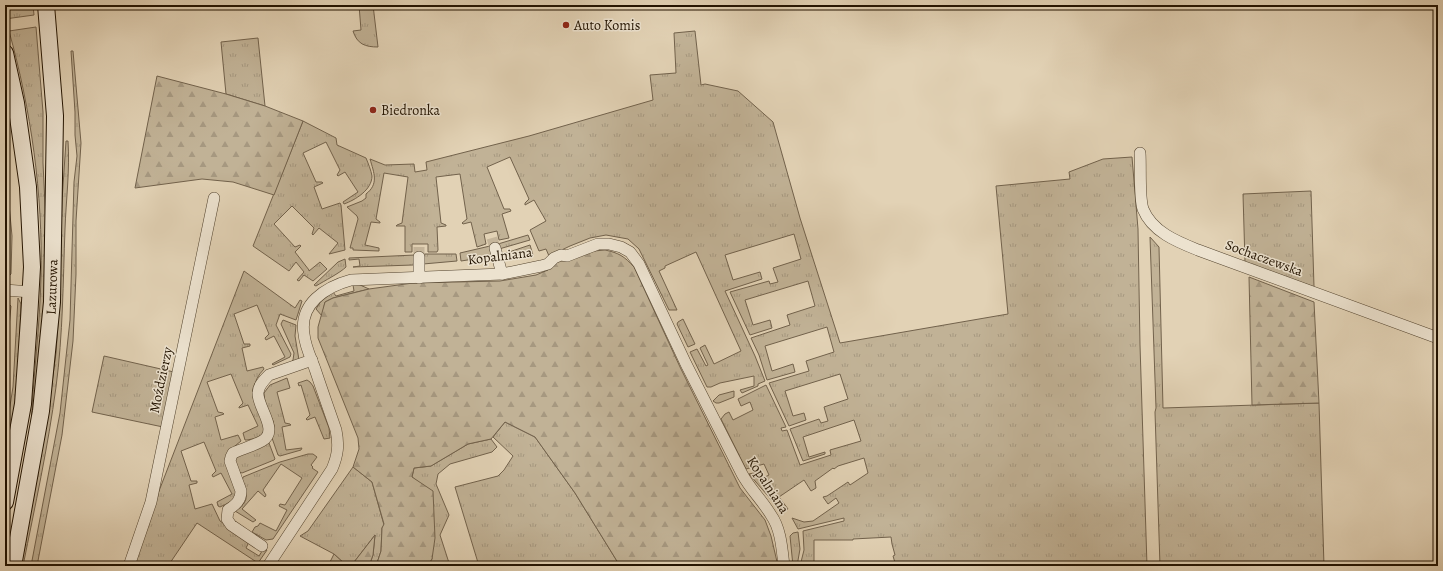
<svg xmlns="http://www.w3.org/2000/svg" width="1443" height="571" font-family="Alegreya,serif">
<defs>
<pattern id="grass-tufts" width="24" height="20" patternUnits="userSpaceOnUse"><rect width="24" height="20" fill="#c1b296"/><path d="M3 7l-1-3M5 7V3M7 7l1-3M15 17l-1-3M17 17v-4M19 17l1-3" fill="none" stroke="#a69880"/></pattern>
<pattern id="forest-firs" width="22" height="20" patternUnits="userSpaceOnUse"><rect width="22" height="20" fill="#c1b296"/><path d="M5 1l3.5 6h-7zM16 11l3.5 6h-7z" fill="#a69880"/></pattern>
</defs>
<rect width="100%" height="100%" fill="#e2d2b5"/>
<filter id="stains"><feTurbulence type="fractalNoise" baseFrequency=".005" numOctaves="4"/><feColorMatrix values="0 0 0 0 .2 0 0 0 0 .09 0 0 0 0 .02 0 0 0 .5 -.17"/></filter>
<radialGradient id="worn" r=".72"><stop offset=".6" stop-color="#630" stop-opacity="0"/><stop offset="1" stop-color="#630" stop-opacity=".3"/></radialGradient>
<g fill="url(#grass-tufts)" stroke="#72624c">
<polygon points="33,5 34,15 5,19 5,10"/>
<path d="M359,5H373L378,47C365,47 357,44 353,31L361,30Z"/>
<path d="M36,27L43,112V163L47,247L42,348L31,427C33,377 40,327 41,276C43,194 31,110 9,31Z"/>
<path d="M695,31L701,85L705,84L738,91L773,122L800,218L840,343L1008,314L996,186L1070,179L1069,172L1103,159L1132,157L1138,229L1140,345L1147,566H896L893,556L895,555L892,544L891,537L853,539V540H814V566H835H800L804,550L803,531L844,521V518L798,529L792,518L804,522L813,521L839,503L836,498L828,504L823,497L827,496L848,482L850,485L868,473L864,458L838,466L834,469L833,468L815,481L816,488L811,491L804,480L779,497L788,509L783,512L781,511L749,474L758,472L761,479L769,475L764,464L746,469L721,419L725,414L729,412L733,420L753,410L750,402L741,406L738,399L766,385L786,427L781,428L782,431L787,430L800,465L831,455L830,450L861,441L854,420L803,437L809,457L825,452V454L803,461L790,429L819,419L821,423L828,421L824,407L848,399L840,374L785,391L793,416L804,413L806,420L789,426L769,383L809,371L806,361L834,352L827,327L765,346L772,371L793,364L795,372L767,380L759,355L751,338L790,325L787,315L815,306L808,281L745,300L753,325L770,320L772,328L750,335L730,292L769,281L770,284L778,282L773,268L801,259L794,234L725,255L733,280L760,272L762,279L725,291L755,356L765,381L758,384V386L742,393L740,390L754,386V376L720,383L711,387H707L690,352L697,349L706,366L708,365L700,348L705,345L714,364L741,351L696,252L665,266V268L659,271L677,310H669L639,249L628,239L606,235L590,238L570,246L549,256L546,249L539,251L530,230L546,221L534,200L525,205V203L529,199L510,157L487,167L504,209H510L511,211L502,214L509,238L499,240L497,231L484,234L486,244L477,247L471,222L463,224L462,223L467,219L460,174L436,177L441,223L446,225V226L437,227L438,250L437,252H428V244H412V252H405V226H396L397,225L402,223L408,177L384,173L376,219L380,222V223L371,222L365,245L379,248V251L353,250V248H350L358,219L357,216L347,207L362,201L366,198V194C379,184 374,173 370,159L385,165L414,164L415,172L427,170L426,162L529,136L653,100L650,75L676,73L674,33Z"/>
<polygon points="258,38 265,106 226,94 221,42"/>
<polygon points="71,51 73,51 81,143 76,221 76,274 73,341 62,435 37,566 31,566 60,413 70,320 74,182 77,156 75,135 75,112"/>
<path d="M303,121L336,138L337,145L366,158C368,163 371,170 372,176C372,190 355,200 344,204L343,202L358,192L345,172L338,176L337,175L340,170L326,142L303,153L316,182H322L323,183L314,187L322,209L340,203L341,205L345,250L329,254L338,243L319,228L313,235L312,234L314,228L292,206L274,224L295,247L300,245L301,246L295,252L309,270V271L320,262L327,269L313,281L304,275L299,281L297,280L304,272L296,262L289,271L253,246Z"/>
<path d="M66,141H68C70,170 66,200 65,229C63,282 63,334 56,387C48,447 35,506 23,566H20L48,413L56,353L59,309L62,201Z"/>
<polygon points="5,162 12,236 11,274 5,280"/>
<polygon points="1311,191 1314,287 1245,262 1243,194"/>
<polygon points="528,235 530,240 499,249 498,244"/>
<polygon points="1150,237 1159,247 1163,408 1319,403 1324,566 1160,566 1155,412 1156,408"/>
<polygon points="530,245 533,255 508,260 506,253"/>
<polygon points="490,246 493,256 461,261 460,253"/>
<polygon points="423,254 456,254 457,261 423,264"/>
<polygon points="415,255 414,264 413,265 353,267 360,266 359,259 349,260 349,258"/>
<path d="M345,259L346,267C340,273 324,281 316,286L314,285L338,262Z"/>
<path d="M244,271L295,308L300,300L302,301L296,320L280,314L276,325L291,354L290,357L273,365L272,364L285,357L274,336L266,340L265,338L269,334L257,305L234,314L244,344H250V346L242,348L247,371L263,367L264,369C238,395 273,421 262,434C259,438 252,439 247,440H245L243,433L258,426L248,405L239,408V407L243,403L231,374L207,382L218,412L223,413L224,414L215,417L221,440L238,435L241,441L230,450L236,491C236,501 228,503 220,507L218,506L217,502L232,494L221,473L213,477L212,475L216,471L204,442L181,451L191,481H197V483L189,485L195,509L212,504L220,521L249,542L246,548L259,556L264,548L267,550L258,563L197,523L168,566H133L159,491Z"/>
<polygon points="358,284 369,289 333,298 325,302 322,316 316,309 321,301 333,292 336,296 354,291 353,285"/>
<polygon points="18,298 21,304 17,392 5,463 5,437 13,387"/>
<polygon points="5,300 11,306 5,368"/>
<polygon points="683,319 695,344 688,347 677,324 678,322"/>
<polygon points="283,320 296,325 295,336 299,360 291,362 293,360 294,353 281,324"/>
<polygon points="104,356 174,372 163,427 92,412"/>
<polygon points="287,378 290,388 277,392 285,423 290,424 291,425 282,427 286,450 302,448 301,450 280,456 278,455 272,438 274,426 273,421 265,403 264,393 270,385"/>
<polygon points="307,380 310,382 313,386 329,428 330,438 324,439 315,417 307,420 306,419 310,415 301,385 299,386 298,383"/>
<polygon points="734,391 734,397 719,403 716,403 713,401 719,395"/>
<polygon points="505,422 535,437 575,493 620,566 479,566 455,487 498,476 504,470 513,456 493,437"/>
<polygon points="491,439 497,447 492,452 450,464 438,474 436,484 449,515 440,535 450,566 437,566 436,564 435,566 427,566 432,559 425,487 412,477 414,468 431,466 468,444"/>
<polygon points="269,443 275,459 274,460 242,473 239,472 235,460 237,456"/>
<path d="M308,454H313L317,457L311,465L313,467L312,468L318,472L273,539L266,540L252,532L255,527L258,526L260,523L276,531L287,510L279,506L280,504L285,505L302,478L281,464L263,490L266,495L265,497L258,491L242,509L256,520L253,522L235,511C257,496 239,492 243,477L280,462Z"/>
<polygon points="353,467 372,482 384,525 382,528 381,551 376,566 369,566 373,555 375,535 351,566 347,566 334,554 300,536 308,531"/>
<polygon points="798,532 800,549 797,566 793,566 790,536 793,533"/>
</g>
<g fill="url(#forest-firs)" stroke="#72624c">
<polygon points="157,76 226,94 265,106 303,121 274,195 233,182 202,179 135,188"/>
<path d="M605,250C619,253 624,256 634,267L680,367L740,488L765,520L771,536L778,566H620L575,493L535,437L505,422L491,439L468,444L431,466L414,468L412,477L433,491L435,538L432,559L427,566H376L381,551L382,528L384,524L372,482L353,467L359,449L358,438L318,338V327L325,302L333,298L369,289L413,283L500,281L536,275L548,270L556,261L594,251Z"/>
<polygon points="1249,277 1314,302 1319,403 1252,405"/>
<polygon points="375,535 373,555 369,566 351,566"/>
<polygon points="334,554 347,566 328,566"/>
</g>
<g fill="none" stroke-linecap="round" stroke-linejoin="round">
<g stroke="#c5b59a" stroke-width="11" stroke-dasharray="11 5.5" stroke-linecap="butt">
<polyline points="492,238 495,248"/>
<polyline points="419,257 419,247"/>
</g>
<g stroke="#52432e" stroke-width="12">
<g id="street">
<path d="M1140,153C1141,168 1139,197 1143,209C1152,232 1178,242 1198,250L1438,338"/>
<polyline points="495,248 502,274"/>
<polyline points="419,278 419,257"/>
<polyline points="5,290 31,292"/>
<path d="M262,546L231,525L227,519L228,510C235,505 241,501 241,491L230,461L231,457L233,453C242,449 253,446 262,441C280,431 257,407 258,393C258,386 264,380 269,375L312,360"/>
<polyline points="129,566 151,502 214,198"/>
<path d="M268,566L332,469C338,455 339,445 336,430C329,410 322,390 315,369C311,358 305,346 304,334C299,304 325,287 351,280L502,274L541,266L548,264L554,258L561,255L567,256L598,244H609L621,247L630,252L639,264L686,364L742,474C750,489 762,500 771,515C781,529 782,549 784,566"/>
</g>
</g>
<g stroke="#221301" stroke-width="18">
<g id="secondary">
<polyline points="5,53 16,103 28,187 32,267 29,319 23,404 5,502"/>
<polyline points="13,566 41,411 52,302 55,116 46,5"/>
</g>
</g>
<use href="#street" stroke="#ece2cf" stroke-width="11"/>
<use href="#secondary" stroke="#ece2cf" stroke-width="16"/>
</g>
<g fill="#8f2418" stroke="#ece2cf" stroke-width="1.5">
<circle cx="566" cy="25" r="4"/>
<circle cx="373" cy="110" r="4"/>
</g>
<g text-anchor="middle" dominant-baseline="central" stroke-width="3" stroke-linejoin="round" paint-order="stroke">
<g font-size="14" fill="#221301" stroke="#ece2cf" text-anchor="start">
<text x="574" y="25">Auto Komis</text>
<text x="381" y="110">Biedronka</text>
</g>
<g font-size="14" fill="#221301" stroke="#ece2cf">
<text transform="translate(500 256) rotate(-7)">Kopalniana</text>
<text transform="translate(1264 258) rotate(20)">Sochaczewska</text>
<text transform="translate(52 287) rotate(-88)">Lazurowa</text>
<text transform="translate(161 380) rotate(-78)">Moździerzy</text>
<text transform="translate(768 485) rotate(57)">Kopalniana</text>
</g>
</g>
<rect width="1443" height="571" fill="none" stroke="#e2d2b5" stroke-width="20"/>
<rect x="6" y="6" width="1431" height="559" fill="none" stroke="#221301" stroke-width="2"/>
<rect x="10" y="10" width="1423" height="551" fill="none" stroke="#221301"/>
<rect width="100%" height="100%" filter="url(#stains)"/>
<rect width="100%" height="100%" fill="url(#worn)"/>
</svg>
